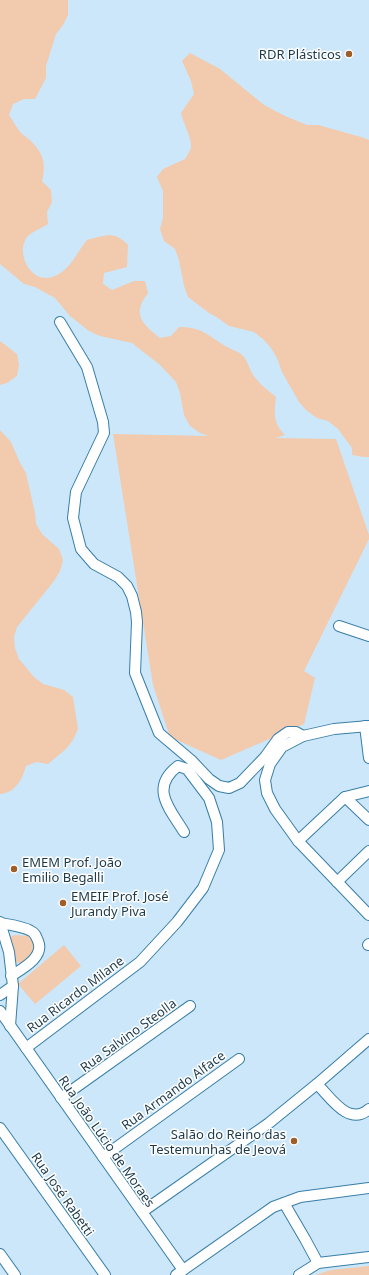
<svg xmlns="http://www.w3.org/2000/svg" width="369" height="1275" font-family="'Noto Sans',sans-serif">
<rect width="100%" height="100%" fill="#cce7f9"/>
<g fill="#f2caae">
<path d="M0,0H68V15L63,25L56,34L46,66V78L35,99H24L13,104L9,115C13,121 16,127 21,133C24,136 28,138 31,141C44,154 46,165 42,181L51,190L52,202L47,212L48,224C42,228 34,231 29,235C13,250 31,289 57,275C71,268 77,252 87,240C105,236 113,230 128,245L127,267L104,273L103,284L112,290L134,281H145L148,293C132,314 141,323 160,338L171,336L179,327C203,327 208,336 227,347C231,349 237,351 241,354C247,359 248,366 252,373C258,383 267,390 276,397C274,412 273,424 285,435L275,438L336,439L369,535V539L304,671L315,678L304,724L221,760L170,737L153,685L113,434L209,436L200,433L190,426L184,415L180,393L176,382L160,365L132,343L100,336L89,331L70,316L55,298L35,287L24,284L0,264Z"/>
<path d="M190,53L220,69L264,105L285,116L307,125H318L361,137L369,140V457H363L352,455V448L338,429L328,421L317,418L306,410L299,402L282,372L277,358L271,348L264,340L254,332L229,326L218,318L209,313L188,297L184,286L179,260L175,249L164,241L160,229L163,218V191L157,177L163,169L185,159C187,156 190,151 191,147C192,138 183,123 181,113L194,94L191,81L182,61Z"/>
<polygon points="0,341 17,354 19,365 17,376 7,383 0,385"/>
<path d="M0,430L11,442L20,463L26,473L35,513L36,524L42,534L59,549L63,560L60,571L54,581L17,627L14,637L15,648L19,659L34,677L43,684L64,690L73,697L78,729L73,740L66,749L48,764L36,762L26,766C22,780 15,793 0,794Z"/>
<polygon points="15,935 28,936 35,942 34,953 21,964 14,961 9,939 12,936"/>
<polygon points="64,945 81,966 35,1004 18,984"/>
<polygon points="369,1266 369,1275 315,1275 331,1270"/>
</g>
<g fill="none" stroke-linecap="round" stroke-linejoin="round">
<g stroke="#387ea8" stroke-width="12">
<g id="minor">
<polyline points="60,322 87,367 103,422 104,433 76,492 73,518 81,549 94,564 118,577 127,586 132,596 136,612 137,622 135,673 159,733 191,760 209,779 219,786 229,788 240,783 265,757 278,739 288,732 296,732 303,736"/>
<polyline points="339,626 369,636"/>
<polyline points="365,726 369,758"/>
<polyline points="369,726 334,729 303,736 282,747 270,764 265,780 267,793 275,809 298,841 369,915"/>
<polyline points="345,797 369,820"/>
<polyline points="298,841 345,797 369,791"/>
<polyline points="337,882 369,851"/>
<polyline points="0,922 9,952 13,986 10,1026"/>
<path d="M0,923C11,925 22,926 31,931C35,933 36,936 38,941C45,957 22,969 11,976"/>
<polyline points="368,945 369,944"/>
<polyline points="0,995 13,986"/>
<polyline points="0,1011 183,1270"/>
<path d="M26,1048L140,962L177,922L203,888L219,850L217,822L209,798L187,769L178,766C149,788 170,809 184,832"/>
<path d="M317,1084C331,1098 349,1127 369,1109"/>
<polyline points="61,1098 190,1006"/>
<polyline points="0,1128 105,1275"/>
<polyline points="103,1157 239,1059"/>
<polyline points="284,1203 305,1239 318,1263"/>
<polyline points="142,1212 269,1123 317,1084 369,1039"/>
<polyline points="0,1254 15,1275"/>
<polyline points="176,1275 273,1207 300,1197 369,1188"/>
<polyline points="299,1275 318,1263 369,1257"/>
</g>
</g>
<use href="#minor" stroke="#fff" stroke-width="10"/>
</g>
<g fill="#9f5e28" stroke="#fff" stroke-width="1.5">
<circle cx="349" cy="54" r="4"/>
<circle cx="14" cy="869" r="4"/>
<circle cx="63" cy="903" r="4"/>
<circle cx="294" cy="1141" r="4"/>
</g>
<g text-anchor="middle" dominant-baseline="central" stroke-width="3" stroke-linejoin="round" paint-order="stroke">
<g font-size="13" fill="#1b394b" stroke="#fff" text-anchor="end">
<text x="341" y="54">RDR Plásticos</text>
<text x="22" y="862" text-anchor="start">EMEM Prof. João<tspan x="22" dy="15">Emilio Begalli</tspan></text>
<text x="71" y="896" text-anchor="start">EMEIF Prof. José<tspan x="71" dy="15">Jurandy Piva</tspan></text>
<text x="286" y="1134">Salão do Reino das<tspan x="286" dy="15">Testemunhas de Jeová</tspan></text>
</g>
<g font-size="13" fill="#1b394b" stroke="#fff">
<text transform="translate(75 994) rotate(-37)">Rua Ricardo Milane</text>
<text transform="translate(128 1035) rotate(-36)">Rua Salvino Steolla</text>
<text transform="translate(173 1090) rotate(-36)">Rua Armando Alface</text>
<text transform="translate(107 1141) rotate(55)">Rua João Lúcio de Moraes</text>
<text transform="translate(63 1194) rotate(55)">Rua José Rabetti</text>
</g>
</g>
</svg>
